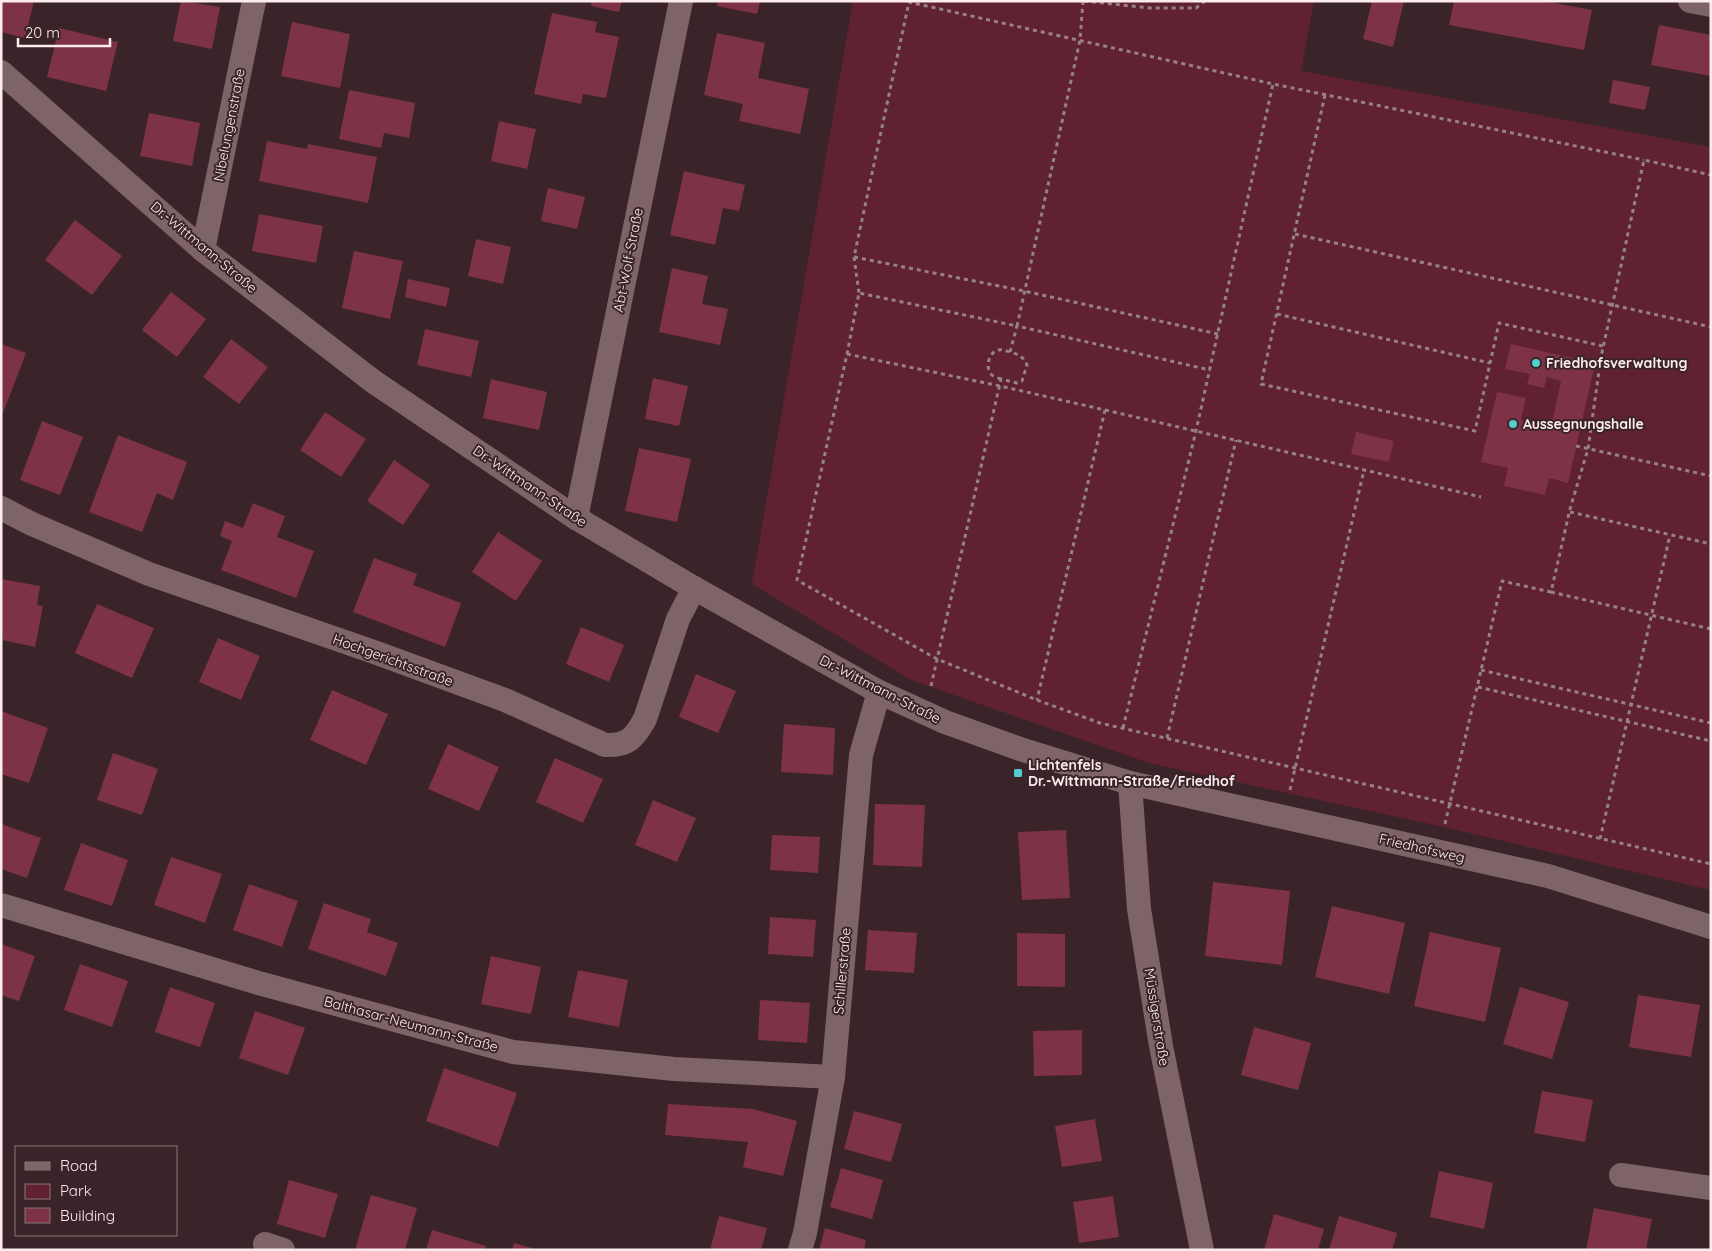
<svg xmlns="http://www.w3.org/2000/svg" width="1712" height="1251" font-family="Quicksand,sans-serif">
<rect width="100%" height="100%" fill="#3b2429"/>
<polygon fill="#602233" points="853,1 1314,1 1301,71 1711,147 1711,890 1444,827 1149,763 911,680 752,584"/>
<g fill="#7d3246">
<polygon points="1,1 34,1 25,38 1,32"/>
<polygon points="181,1 220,7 212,49 173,41"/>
<polygon points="592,1 622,1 619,12 591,6"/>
<polygon points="718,1 760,1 757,14 717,6"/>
<polygon points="1372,1 1404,1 1393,47 1363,39"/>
<polygon points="1454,1 1543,1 1592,10 1584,50 1449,25"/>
<polygon points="552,13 597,22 595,32 619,37 606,98 583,94 581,104 534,94"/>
<polygon points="292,22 350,34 340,88 281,76"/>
<polygon points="1659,25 1711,35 1711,76 1651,65"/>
<polygon points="59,28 118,42 106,91 47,77"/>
<polygon points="717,33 765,43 758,78 809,89 800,134 739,121 743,104 704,95"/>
<polygon points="1613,80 1650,87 1645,110 1609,103"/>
<polygon points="349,90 415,103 409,138 384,133 381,148 339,139"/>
<polygon points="149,113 200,123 192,166 140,156"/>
<polygon points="499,121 536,129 527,169 491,161"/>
<polygon points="267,141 307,149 308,144 377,157 368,203 259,181"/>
<polygon points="684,171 745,185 739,211 723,208 715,245 670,235"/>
<polygon points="548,188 585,197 577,229 541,221"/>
<polygon points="259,214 323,226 316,263 252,251"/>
<polygon points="75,220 122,256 92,295 45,260"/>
<polygon points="476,239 511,247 503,284 468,276"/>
<polygon points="354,251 403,261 390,319 342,308"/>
<polygon points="672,268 708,276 702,304 728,309 720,345 659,332"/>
<polygon points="408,279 450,288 446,307 405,297"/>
<polygon points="171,292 206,319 177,357 142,330"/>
<polygon points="425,329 479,341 471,377 417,365"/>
<polygon points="231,339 268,367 239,404 203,377"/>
<polygon points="1,344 26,353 1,418"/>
<polygon points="1511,344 1595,363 1568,483 1549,478 1545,495 1504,486 1508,468 1481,462 1497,392 1526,398 1521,420 1551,427 1561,381 1547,377 1544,388 1527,384 1530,374 1505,369"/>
<polygon points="653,378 688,386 679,426 645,419"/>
<polygon points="491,379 547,392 539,430 483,418"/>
<polygon points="325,412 366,439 341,477 300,450"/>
<polygon points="42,421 83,437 60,495 20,480"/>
<polygon points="1356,432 1394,441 1389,462 1351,454"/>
<polygon points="118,435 187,462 173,500 157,493 142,532 89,512"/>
<polygon points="639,448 691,459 677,522 625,511"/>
<polygon points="394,460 430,485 403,525 367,501"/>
<polygon points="253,503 285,516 277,537 314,551 296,598 221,570 232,541 220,536 225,521 243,528"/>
<polygon points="498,532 542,561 516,601 472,572"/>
<polygon points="374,558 417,574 413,585 461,603 445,647 353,612"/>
<polygon points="1,579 40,586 37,605 43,606 35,647 2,640 3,633 1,633"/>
<polygon points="97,604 154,628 132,678 75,653"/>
<polygon points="581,627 624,645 609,682 566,664"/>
<polygon points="218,638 260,656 241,700 199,682"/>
<polygon points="696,674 736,691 718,733 679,717"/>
<polygon points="332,690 388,714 366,765 310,740"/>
<polygon points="1,711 48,728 29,783 1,774"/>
<polygon points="784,724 835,728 833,775 781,772"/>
<polygon points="448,744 499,767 479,811 428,789"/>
<polygon points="113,753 158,769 142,815 97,800"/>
<polygon points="555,758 603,779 583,823 536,802"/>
<polygon points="653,800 696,818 677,862 635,845"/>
<polygon points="875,804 925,805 922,867 873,865"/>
<polygon points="1,824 41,838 27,878 1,869"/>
<polygon points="1066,830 1070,898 1022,900 1018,832"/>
<polygon points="772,835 820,837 818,873 770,870"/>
<polygon points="81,843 128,860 112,906 64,890"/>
<polygon points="171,857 222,874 205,923 154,905"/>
<polygon points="1213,882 1290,891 1282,965 1205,956"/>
<polygon points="249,884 298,901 282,947 233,930"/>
<polygon points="324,903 371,919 367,932 398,943 386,976 308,949"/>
<polygon points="1332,906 1405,923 1389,994 1315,977"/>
<polygon points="770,917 816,920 813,957 768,954"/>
<polygon points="868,930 917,933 914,973 865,970"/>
<polygon points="1430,932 1501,948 1485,1022 1414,1006"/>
<polygon points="1017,933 1065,934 1065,987 1017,986"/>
<polygon points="1,944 35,956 19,1001 1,995"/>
<polygon points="491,956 541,967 531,1014 481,1004"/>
<polygon points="80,964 128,981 112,1027 64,1010"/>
<polygon points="578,970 628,980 619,1027 568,1017"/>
<polygon points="170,987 215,1003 200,1047 155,1032"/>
<polygon points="1520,987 1569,1002 1552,1059 1503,1044"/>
<polygon points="1638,995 1700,1005 1691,1057 1629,1047"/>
<polygon points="760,1000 810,1003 807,1043 758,1040"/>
<polygon points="255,1011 305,1028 288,1075 239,1058"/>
<polygon points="1254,1027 1311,1043 1298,1090 1241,1075"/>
<polygon points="1082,1030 1082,1075 1034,1076 1033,1031"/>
<polygon points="444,1068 517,1093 498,1147 426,1121"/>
<polygon points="1542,1091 1593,1100 1585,1142 1534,1133"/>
<polygon points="668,1104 753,1109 797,1121 783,1176 743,1167 748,1142 665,1135"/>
<polygon points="854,1111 902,1124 891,1162 844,1149"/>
<polygon points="1095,1119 1102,1161 1062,1167 1055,1126"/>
<polygon points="841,1168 883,1180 872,1219 830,1207"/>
<polygon points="1439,1171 1493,1183 1484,1229 1430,1217"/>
<polygon points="289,1180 338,1194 325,1238 277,1224"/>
<polygon points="371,1195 417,1208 405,1250 355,1250"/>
<polygon points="1113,1196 1119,1237 1079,1243 1073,1202"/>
<polygon points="1594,1208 1652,1219 1646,1250 1586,1250"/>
<polygon points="1274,1214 1324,1229 1318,1250 1264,1250"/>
<polygon points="719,1216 767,1228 761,1250 710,1250"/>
<polygon points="1339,1216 1397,1233 1392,1250 1329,1250"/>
<polygon points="825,1228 866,1240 864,1250 819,1250"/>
<polygon points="432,1230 486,1246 485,1250 426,1250"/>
<polygon points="514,1243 532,1248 531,1250 512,1250"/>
</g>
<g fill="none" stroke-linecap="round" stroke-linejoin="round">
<g stroke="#968286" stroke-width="3" stroke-dasharray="4 4" stroke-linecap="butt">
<polyline points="1083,1 1080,40 1017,326 859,293 847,354 797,580 937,659 1037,700 1100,723 1711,864"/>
<polyline points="1084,1 1150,8 1196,8 1205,1"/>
<polyline points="1325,95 1261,384 1475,431 1499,323 1603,346"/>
<polyline points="1295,234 1711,327"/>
<polyline points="854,257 859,293"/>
<polyline points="1277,314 1490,363"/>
<polyline points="1218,334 1024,291 854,257 909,2 1273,84 1644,160"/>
<polyline points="847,354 1000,386 1105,410 1037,700"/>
<path d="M1001,379C998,378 993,377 991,374C985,367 989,352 998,350C1002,349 1006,351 1010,352"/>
<polyline points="1105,410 1481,497"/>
<polyline points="1576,446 1711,476"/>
<polyline points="1570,512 1711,544"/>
<polyline points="1551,592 1711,629"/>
<polyline points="1481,670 1711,723"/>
<path d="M931,686L1001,379L1017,383L1022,381L1027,365C1024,357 1018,354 1010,352L1017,326L1210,370"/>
<polyline points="1478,687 1711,741"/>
<polyline points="1123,728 1196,431 1273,84"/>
<polyline points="1167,738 1236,440"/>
<polyline points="1290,790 1364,470"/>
<polyline points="1445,824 1502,581 1551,592 1570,509 1588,449 1601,357 1644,160 1711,175"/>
<polyline points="1600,839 1670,535"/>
</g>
<g stroke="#7e6468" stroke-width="24">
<polyline points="1690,1 1711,5"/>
<polyline points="1,72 203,250 374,382 576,518 694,588 879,692 945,722 1023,750 1130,783 1548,876 1711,927"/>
<polyline points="203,250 254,1"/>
<path d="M1,508L32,524L149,574L374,652L505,700L605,745C627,746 634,739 645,719L678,619L694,588"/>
<polyline points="576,518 681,1"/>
<polyline points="1130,783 1139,909 1161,1046 1202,1250"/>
<polyline points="1,905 255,982 513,1052 674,1069 833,1077"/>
<polyline points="1621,1175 1711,1188"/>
<polyline points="265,1244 283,1250"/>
<polyline points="800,1250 805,1233 833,1077 861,755 879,692"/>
</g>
</g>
<g fill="#52cdcf" stroke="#3b2429" stroke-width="2">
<circle cx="1536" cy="363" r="5"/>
<circle cx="1513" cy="424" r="5"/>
<rect x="1013" y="768" width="10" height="10" rx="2.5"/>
</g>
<g text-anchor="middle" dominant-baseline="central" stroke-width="4" stroke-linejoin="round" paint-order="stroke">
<g font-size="14" fill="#fcecef" stroke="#3b2429">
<text transform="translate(229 125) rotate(-79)">Nibelungenstraße</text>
<text transform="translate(204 247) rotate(40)">Dr.-Wittmann-Straße</text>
<text transform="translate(628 260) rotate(-79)">Abt-Wolf-Straße</text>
<text transform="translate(530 486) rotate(34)">Dr.-Wittmann-Straße</text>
<text transform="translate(393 660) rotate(20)">Hochgerichtsstraße</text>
<text transform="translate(880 689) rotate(27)">Dr.-Wittmann-Straße</text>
<text transform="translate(1422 848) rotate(13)">Friedhofsweg</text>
<text transform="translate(842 971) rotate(-85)">Schillerstraße</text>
<text transform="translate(1157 1017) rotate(81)">Müssigerstraße</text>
<text transform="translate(411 1024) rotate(15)">Balthasar-Neumann-Straße</text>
</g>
<g font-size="14" font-weight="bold" fill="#fcecef" stroke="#3b2429" text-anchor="start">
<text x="1546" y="363">Friedhofsverwaltung</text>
<text x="1523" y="424">Aussegnungshalle</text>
<text x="1028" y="765">Lichtenfels<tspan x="1028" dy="16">Dr.-Wittmann-Straße/Friedhof</tspan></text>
</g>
</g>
<rect width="1712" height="1251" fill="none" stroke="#fcecef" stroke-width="5"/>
<rect x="15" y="1146" width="162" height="90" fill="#3b2429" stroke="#887478"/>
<rect x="25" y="1162" width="25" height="8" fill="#7e6468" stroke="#887478"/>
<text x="60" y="1171" font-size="15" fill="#fcecef">Road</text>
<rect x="25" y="1184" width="25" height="15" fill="#602233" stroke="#887478"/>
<text x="60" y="1196" font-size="15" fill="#fcecef">Park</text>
<rect x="25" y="1208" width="25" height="15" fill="#7d3246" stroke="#887478"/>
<text x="60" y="1221" font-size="15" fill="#fcecef">Building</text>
<path d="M18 38v8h92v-8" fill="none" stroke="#fcecef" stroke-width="2.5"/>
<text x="25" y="38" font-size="15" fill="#fcecef" stroke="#3b2429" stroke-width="4" paint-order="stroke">20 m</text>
</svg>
